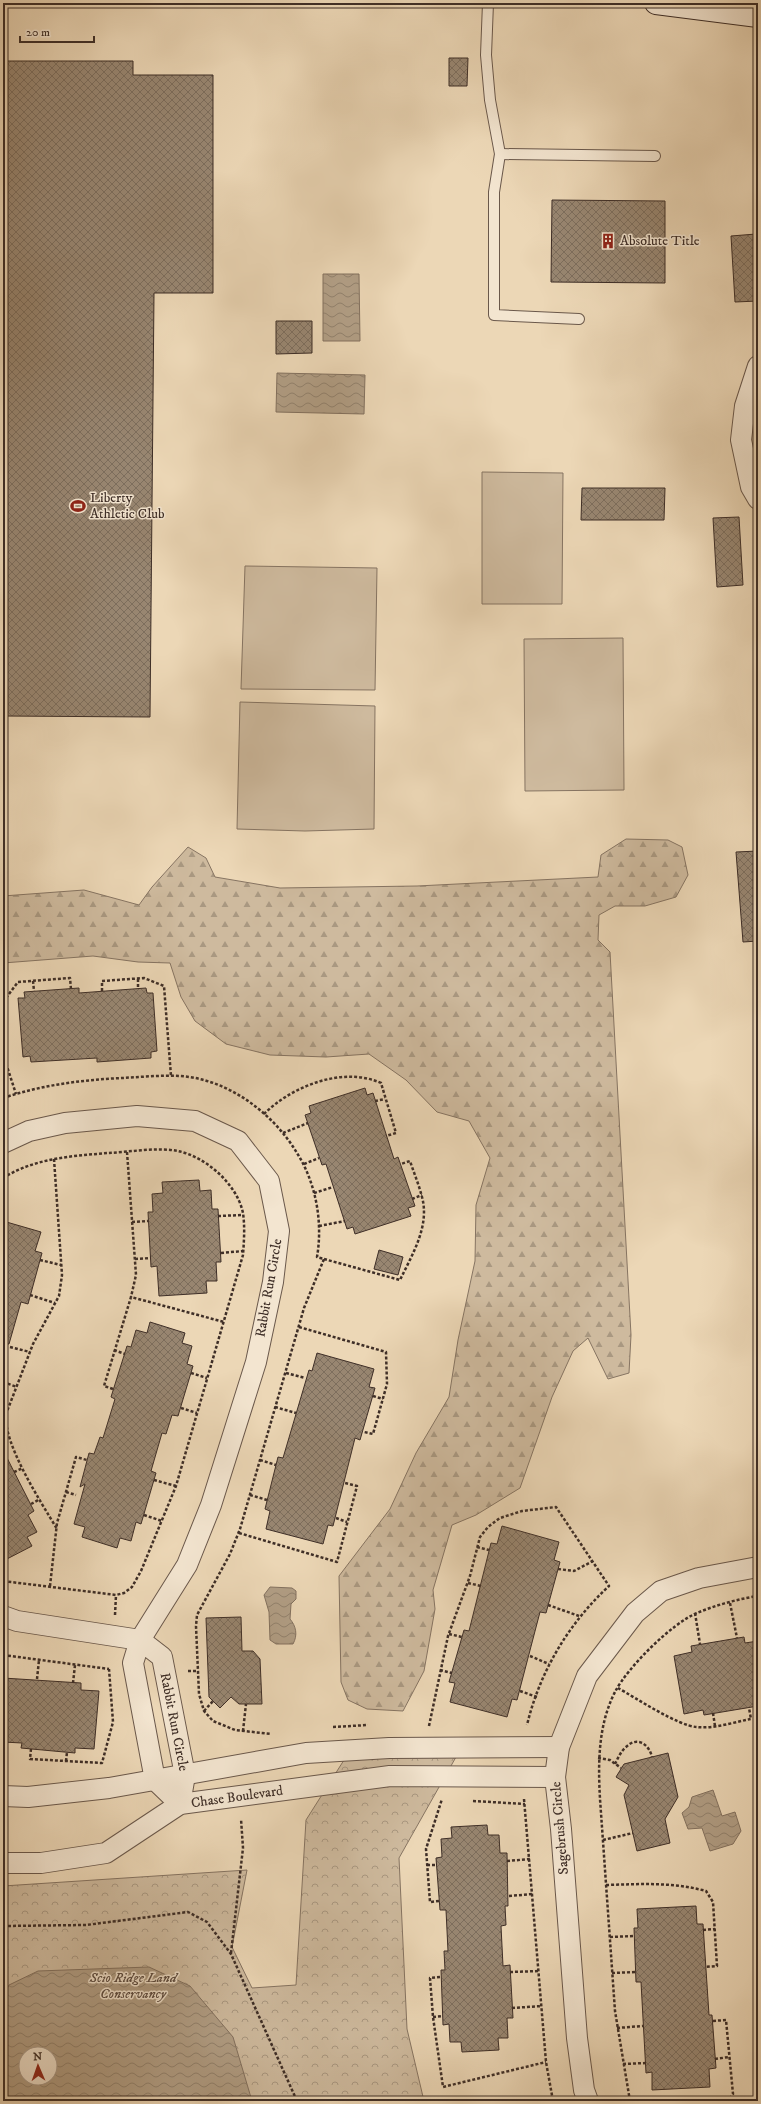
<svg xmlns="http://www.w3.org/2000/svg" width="761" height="2104" font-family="'IM FELL DW Pica',serif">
<defs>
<pattern id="forest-firs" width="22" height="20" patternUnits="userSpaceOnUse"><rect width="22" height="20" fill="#ceba9e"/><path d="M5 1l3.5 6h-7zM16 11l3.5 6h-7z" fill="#a99881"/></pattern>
<pattern id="park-crowns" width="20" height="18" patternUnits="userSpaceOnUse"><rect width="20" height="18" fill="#ceba9e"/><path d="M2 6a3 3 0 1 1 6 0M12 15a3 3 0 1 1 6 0" fill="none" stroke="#a99881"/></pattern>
<pattern id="water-waves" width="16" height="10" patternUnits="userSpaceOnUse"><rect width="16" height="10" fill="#b19e85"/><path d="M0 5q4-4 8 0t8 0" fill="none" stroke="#91816d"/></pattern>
<pattern id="building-cross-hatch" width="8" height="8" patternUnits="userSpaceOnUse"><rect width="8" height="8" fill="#988671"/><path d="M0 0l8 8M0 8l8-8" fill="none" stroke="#7d6e5d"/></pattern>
</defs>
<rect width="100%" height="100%" fill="#ecd7b6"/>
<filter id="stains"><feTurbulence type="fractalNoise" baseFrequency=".005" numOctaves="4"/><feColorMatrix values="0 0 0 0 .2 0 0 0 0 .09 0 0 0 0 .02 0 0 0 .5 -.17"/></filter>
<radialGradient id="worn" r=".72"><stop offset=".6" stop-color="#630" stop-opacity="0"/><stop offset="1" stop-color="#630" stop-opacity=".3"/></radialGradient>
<g fill="#ceba9e" stroke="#867462">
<polygon points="482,472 563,473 562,604 482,604"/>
<polygon points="245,566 377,568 375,690 241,689"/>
<polygon points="623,638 624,790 525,791 524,639"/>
<polygon points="240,702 375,706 374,829 305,831 237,829"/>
</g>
<polygon fill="url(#forest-firs)" stroke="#867462" points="626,839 668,840 682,847 688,875 676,897 645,906 615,906 599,915 598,940 610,952 631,1335 629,1373 608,1379 588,1338 573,1351 552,1397 520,1488 476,1515 452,1525 433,1590 435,1609 424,1671 403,1711 367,1709 348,1700 341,1682 339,1576 390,1509 416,1453 449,1397 458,1340 475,1261 476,1205 490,1158 469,1121 437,1112 406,1080 369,1054 326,1057 270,1055 226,1044 195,1021 181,997 170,963 138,962 93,956 3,963 3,896 84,890 139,905 152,887 188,847 206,858 215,877 280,888 417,886 598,877 601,855"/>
<path fill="url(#park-crowns)" stroke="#867462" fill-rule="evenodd" d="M351,1749L456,1757L399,1858L407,2029L424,2101H3V1886L247,1870L232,1947L252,1988L296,1985L306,1820ZM26,2054H50V2078H26Z"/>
<g fill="url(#water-waves)" stroke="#83715f" fill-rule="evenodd">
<polygon points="323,274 359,274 360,341 323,341"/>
<polygon points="277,373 365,375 364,414 276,412"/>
<path d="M270,1587L292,1588L296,1591V1599L291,1604L290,1619C296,1626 298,1635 293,1644H276L270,1640L269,1612L264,1595Z"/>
<polygon points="713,1790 722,1816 735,1812 741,1831 733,1844 710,1851 702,1828 688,1829 682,1813 689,1807 692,1797"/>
<path d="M149,1967L190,1986L233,2037L252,2101H3V1997L9,1985L38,1971ZM26,2054H50V2078H26Z"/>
</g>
<g fill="url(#building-cross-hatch)" stroke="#3e2e27">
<polygon points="449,58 468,58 467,86 449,86"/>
<polygon points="3,61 133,61 133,75 213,75 213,293 154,293 150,717 3,716"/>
<polygon points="552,200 665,201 665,283 551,282"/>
<polygon points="756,234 758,301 735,302 731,236"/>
<polygon points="276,321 312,321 312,353 276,354"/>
<polygon points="582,488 665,488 664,520 581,520"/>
<polygon points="739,517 743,585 717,587 713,518"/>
<polygon points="758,851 758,941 743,942 736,852"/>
<polygon points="79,988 79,993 146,988 147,993 153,993 157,1051 151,1052 151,1058 97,1062 97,1058 31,1062 30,1056 23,1057 18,998 25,998 24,992"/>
<polygon points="365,1088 367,1095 373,1093 394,1159 398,1157 415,1206 408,1208 411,1216 355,1234 353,1227 347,1229 326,1164 322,1165 305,1115 311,1113 309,1106"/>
<polygon points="199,1180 200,1191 211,1190 212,1209 218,1209 221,1262 216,1262 217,1281 206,1281 207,1293 159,1296 157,1266 151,1267 148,1212 153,1212 152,1194 163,1193 162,1182"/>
<polygon points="3,1221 41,1232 35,1251 42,1253 28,1304 21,1302 9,1344 3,1344"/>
<polygon points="379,1250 403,1257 398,1275 374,1269"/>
<polygon points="150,1322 185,1333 182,1343 192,1346 187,1364 193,1366 178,1416 172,1415 166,1434 162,1433 151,1471 156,1473 141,1524 136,1522 131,1541 120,1538 117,1548 82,1537 85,1527 74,1524 85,1484 80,1487 89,1453 94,1454 100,1437 103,1438 115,1399 111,1397 127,1346 131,1347 136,1330 147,1333"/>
<polygon points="317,1353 374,1369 369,1387 375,1388 360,1440 355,1438 333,1526 328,1525 323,1544 266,1529 270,1511 265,1509 278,1457 283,1458 309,1370 312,1371"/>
<polygon points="3,1450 34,1511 28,1515 37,1532 27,1537 32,1546 3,1561"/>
<polygon points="502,1526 559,1542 554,1560 560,1562 546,1613 540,1612 517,1700 512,1699 507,1717 450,1702 455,1683 449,1682 464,1630 469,1631 491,1543 497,1544"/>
<polygon points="241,1617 242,1651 253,1651 260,1659 262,1704 239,1704 231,1697 220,1708 209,1697 206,1618"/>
<polygon points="744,1637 745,1643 758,1641 758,1706 704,1715 703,1710 684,1714 674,1656 692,1652 691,1646"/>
<polygon points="3,1678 81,1683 81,1690 99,1691 94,1749 75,1748 75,1753 21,1748 22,1743 3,1742"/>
<polygon points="668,1753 678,1797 665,1819 670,1843 637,1851 624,1795 629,1785 616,1777 624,1764"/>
<polygon points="487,1825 488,1835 499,1835 500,1853 507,1853 508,1906 505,1906 506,1925 501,1926 503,1966 510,1965 513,2018 507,2018 508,2038 498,2038 499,2050 462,2052 461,2042 450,2042 449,2024 443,2025 441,1970 445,1970 444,1951 448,1951 446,1910 440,1910 436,1858 442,1857 441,1839 452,1838 451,1827"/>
<polygon points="696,1906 697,1924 703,1924 709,2015 712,2015 716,2068 709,2069 710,2087 652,2090 652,2072 646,2073 641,1982 636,1982 634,1928 638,1928 637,1909"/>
</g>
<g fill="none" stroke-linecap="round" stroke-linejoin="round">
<g stroke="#6a584b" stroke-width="12">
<g id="lane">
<polyline points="488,3 486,55 490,100 500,154 494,192 494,315 579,319"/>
<polyline points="500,154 655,156"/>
</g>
</g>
<g stroke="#6a584b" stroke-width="22">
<g id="street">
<polyline points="758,366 745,406 741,440 751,487 758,499"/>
<polyline points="3,1143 29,1131 65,1123 137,1116 195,1121 238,1141 269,1181 279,1231 273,1282 256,1362 211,1505 187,1565 140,1640 17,1621 3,1616"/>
<polygon points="140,1640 162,1657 185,1775 180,1804 155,1780 133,1663"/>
<polyline points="3,1796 28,1797 109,1788 306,1753 389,1748 559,1747"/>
<polyline points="3,1863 41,1863 106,1853 180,1804 390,1776 555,1777"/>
<polyline points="588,2101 584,2090 577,2038 561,1829 555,1777 559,1747 587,1676 635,1613 661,1591 699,1578 758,1567"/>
</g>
</g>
<g stroke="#3e2e27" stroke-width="24">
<polyline id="secondary" points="656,3 758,16"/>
</g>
<g stroke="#3e2e27" stroke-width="2.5" stroke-dasharray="3 2" stroke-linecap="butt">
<polyline points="138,979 138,988"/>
<polyline points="33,981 34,991"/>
<polyline points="102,991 102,981 144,978 164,986 171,1076"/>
<polyline points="3,1002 18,982 70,978 71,989"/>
<polyline points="3,1054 16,1094"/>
<path d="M3,1098C42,1085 81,1080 122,1078C141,1077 161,1075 180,1076C228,1079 273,1113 297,1153C316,1183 323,1222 317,1257L324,1259L304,1308L240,1529L230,1554L197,1615L196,1626L199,1694L204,1711L213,1721L235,1730L271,1734"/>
<polyline points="375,1101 385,1099"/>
<path d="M264,1114C292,1086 343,1066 381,1083L396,1133L386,1136"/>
<polyline points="283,1133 308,1123"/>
<polyline points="127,1152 136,1275 131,1297"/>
<path d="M54,1159L62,1275L59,1296L33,1344L6,1414C3,1444 41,1502 57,1529"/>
<polyline points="304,1164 319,1158"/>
<path d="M3,1178C35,1158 72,1156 108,1153C130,1152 156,1147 178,1151C206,1157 237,1184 243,1213C245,1227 244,1241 243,1255L176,1486L141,1571L132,1587L124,1593L116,1595L3,1581"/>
<polyline points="314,1193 333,1187"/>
<polyline points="412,1199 422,1195"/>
<polyline points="218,1216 243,1215"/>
<polyline points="132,1222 148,1221"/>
<polyline points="319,1226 345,1221"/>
<polyline points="221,1253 243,1251"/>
<polyline points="135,1259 151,1258"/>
<path d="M324,1259L400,1280C412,1255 430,1226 422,1197C419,1185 414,1173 410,1161L401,1164"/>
<polyline points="40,1260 61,1265"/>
<polyline points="30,1295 55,1303"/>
<polyline points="299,1327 386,1352 387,1384 373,1434 364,1432"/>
<polyline points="10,1347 30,1352"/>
<polyline points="114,1350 125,1354"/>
<polyline points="191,1373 207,1378"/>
<polyline points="286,1373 305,1378"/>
<polyline points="3,1382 17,1387"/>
<polyline points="113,1389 104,1386 131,1297 224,1322"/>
<polyline points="373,1396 383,1399"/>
<polyline points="275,1407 296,1413"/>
<polyline points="181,1408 197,1413"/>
<polyline points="260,1460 276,1465"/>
<polyline points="14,1472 23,1468"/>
<polyline points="154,1480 176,1486"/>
<polyline points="66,1492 76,1495"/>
<polyline points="250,1495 267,1500"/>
<polyline points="31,1504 40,1499"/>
<polyline points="144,1515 162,1521"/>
<polyline points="336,1518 347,1522"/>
<polyline points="239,1533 337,1562 357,1486 345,1483"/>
<polyline points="477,1547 489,1550"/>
<polyline points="558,1569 574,1571 593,1561"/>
<polyline points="468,1583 481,1586"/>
<polyline points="50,1586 57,1523 76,1457 87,1460"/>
<polyline points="730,1603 737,1638"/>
<polyline points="548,1605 579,1616"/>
<polyline points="695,1613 700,1644"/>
<polyline points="115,1615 116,1595"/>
<polyline points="449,1634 462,1637"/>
<polyline points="3,1655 109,1669"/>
<polyline points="530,1656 549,1664"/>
<polyline points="440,1670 452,1673"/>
<polyline points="188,1671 197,1671"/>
<polyline points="37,1679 39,1660"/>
<polyline points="73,1683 75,1665"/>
<path d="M618,1688C636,1698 678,1726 697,1727C715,1729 734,1722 751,1719L749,1708"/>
<polyline points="520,1691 537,1697"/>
<polyline points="204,1711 213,1701"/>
<polyline points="713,1713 715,1726"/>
<path d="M429,1726L448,1636L470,1576L480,1537L488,1527L500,1518L522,1511L556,1507L609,1586C569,1623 540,1671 527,1725"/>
<polyline points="333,1727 368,1725"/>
<polyline points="243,1731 246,1704"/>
<polyline points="31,1749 30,1759 102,1763 113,1722 109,1669"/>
<polyline points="598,1758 610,1760 621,1768"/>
<polyline points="66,1761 67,1752"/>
<path d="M615,1764C618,1758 621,1751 626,1747C637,1736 649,1744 652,1757"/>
<polyline points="524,1799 546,2062 553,2101"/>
<polyline points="473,1801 525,1804"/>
<polyline points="603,1840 633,1833"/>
<polyline points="507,1861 530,1859"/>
<polyline points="427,1865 437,1865"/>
<path d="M606,1885C641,1884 673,1882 706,1891L713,1902L717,1966L705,1967"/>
<polyline points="509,1896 533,1894"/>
<polyline points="439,1901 430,1902 426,1849 442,1799"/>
<polyline points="3,1926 86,1925 188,1912 207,1922 231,1954 297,2101"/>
<polyline points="703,1930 715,1929"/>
<polyline points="610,1937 634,1936"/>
<polyline points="231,1953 243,1848 241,1819"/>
<polyline points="510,1972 539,1971"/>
<polyline points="612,1973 636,1972"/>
<polyline points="440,1977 430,1978 433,2017 443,2087 546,2062"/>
<polyline points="512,2008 542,2006"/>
<polyline points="433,2017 443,2016"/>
<polyline points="713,2021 726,2020 733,2094 728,2101"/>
<polyline points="617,2028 643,2026"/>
<polyline points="715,2059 729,2057"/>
<polyline points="623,2064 646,2063"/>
<path d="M630,2101L615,2011L600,1799C598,1763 598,1725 615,1692C627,1668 672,1623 697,1613C716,1605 738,1599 758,1596"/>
</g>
<use href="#lane" stroke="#f3e5d0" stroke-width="10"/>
<use href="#street" stroke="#f3e5d0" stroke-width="20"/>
<use href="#secondary" stroke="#f3e5d0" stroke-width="22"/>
</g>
<defs>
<g id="building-bare" transform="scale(1.2)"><path d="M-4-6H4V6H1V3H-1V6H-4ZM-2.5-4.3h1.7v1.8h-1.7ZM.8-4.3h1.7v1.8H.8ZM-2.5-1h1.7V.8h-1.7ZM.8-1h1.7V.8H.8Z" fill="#8f2418" stroke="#f3e5d0" stroke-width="2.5" paint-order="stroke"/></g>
<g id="stadium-bare" transform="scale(1.2)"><path d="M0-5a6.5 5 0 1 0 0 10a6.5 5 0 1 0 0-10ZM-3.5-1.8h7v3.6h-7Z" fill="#8f2418" stroke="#f3e5d0" stroke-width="2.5" paint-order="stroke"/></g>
</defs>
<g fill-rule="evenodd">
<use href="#building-bare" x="608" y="241"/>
<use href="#stadium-bare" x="78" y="506"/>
</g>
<g text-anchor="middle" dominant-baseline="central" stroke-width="3" stroke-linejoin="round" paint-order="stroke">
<g font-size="14" fill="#3e2e27" stroke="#f3e5d0" text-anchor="start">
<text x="620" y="241">Absolute Title</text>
<text x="90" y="498">Liberty<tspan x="90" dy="16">Athletic Club</tspan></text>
</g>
<g font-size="14" fill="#3e2e27" stroke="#f3e5d0">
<text transform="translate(269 1288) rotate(-80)">Rabbit Run Circle</text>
<text transform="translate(174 1722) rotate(79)">Rabbit Run Circle</text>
<text transform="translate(237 1797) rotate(-8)">Chase Boulevard</text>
<text transform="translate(560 1828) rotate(-95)">Sagebrush Circle</text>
</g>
<g font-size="14" font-style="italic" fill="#5b4a3f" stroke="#f3e5d0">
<text x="133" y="1978">Scio Ridge Land<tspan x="133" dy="16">Conservancy</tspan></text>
</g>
</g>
<rect width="761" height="2104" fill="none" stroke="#ecd7b6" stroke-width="16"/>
<rect x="4" y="4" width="753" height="2096" fill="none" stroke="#3e2e27" stroke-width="2"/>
<rect x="8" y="8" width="745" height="2088" fill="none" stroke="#3e2e27"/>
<g transform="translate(38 2066) rotate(358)"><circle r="19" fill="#f3e5d0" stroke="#ab9c8c"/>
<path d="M0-3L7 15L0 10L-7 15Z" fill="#8f2418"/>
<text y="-6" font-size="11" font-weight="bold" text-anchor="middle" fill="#3e2e27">N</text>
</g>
<path d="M20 36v6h74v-6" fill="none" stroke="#3e2e27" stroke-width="2"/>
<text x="26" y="36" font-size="12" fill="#3e2e27" stroke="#f3e5d0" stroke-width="3" paint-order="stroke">20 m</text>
<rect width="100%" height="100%" filter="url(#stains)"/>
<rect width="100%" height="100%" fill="url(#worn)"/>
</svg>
